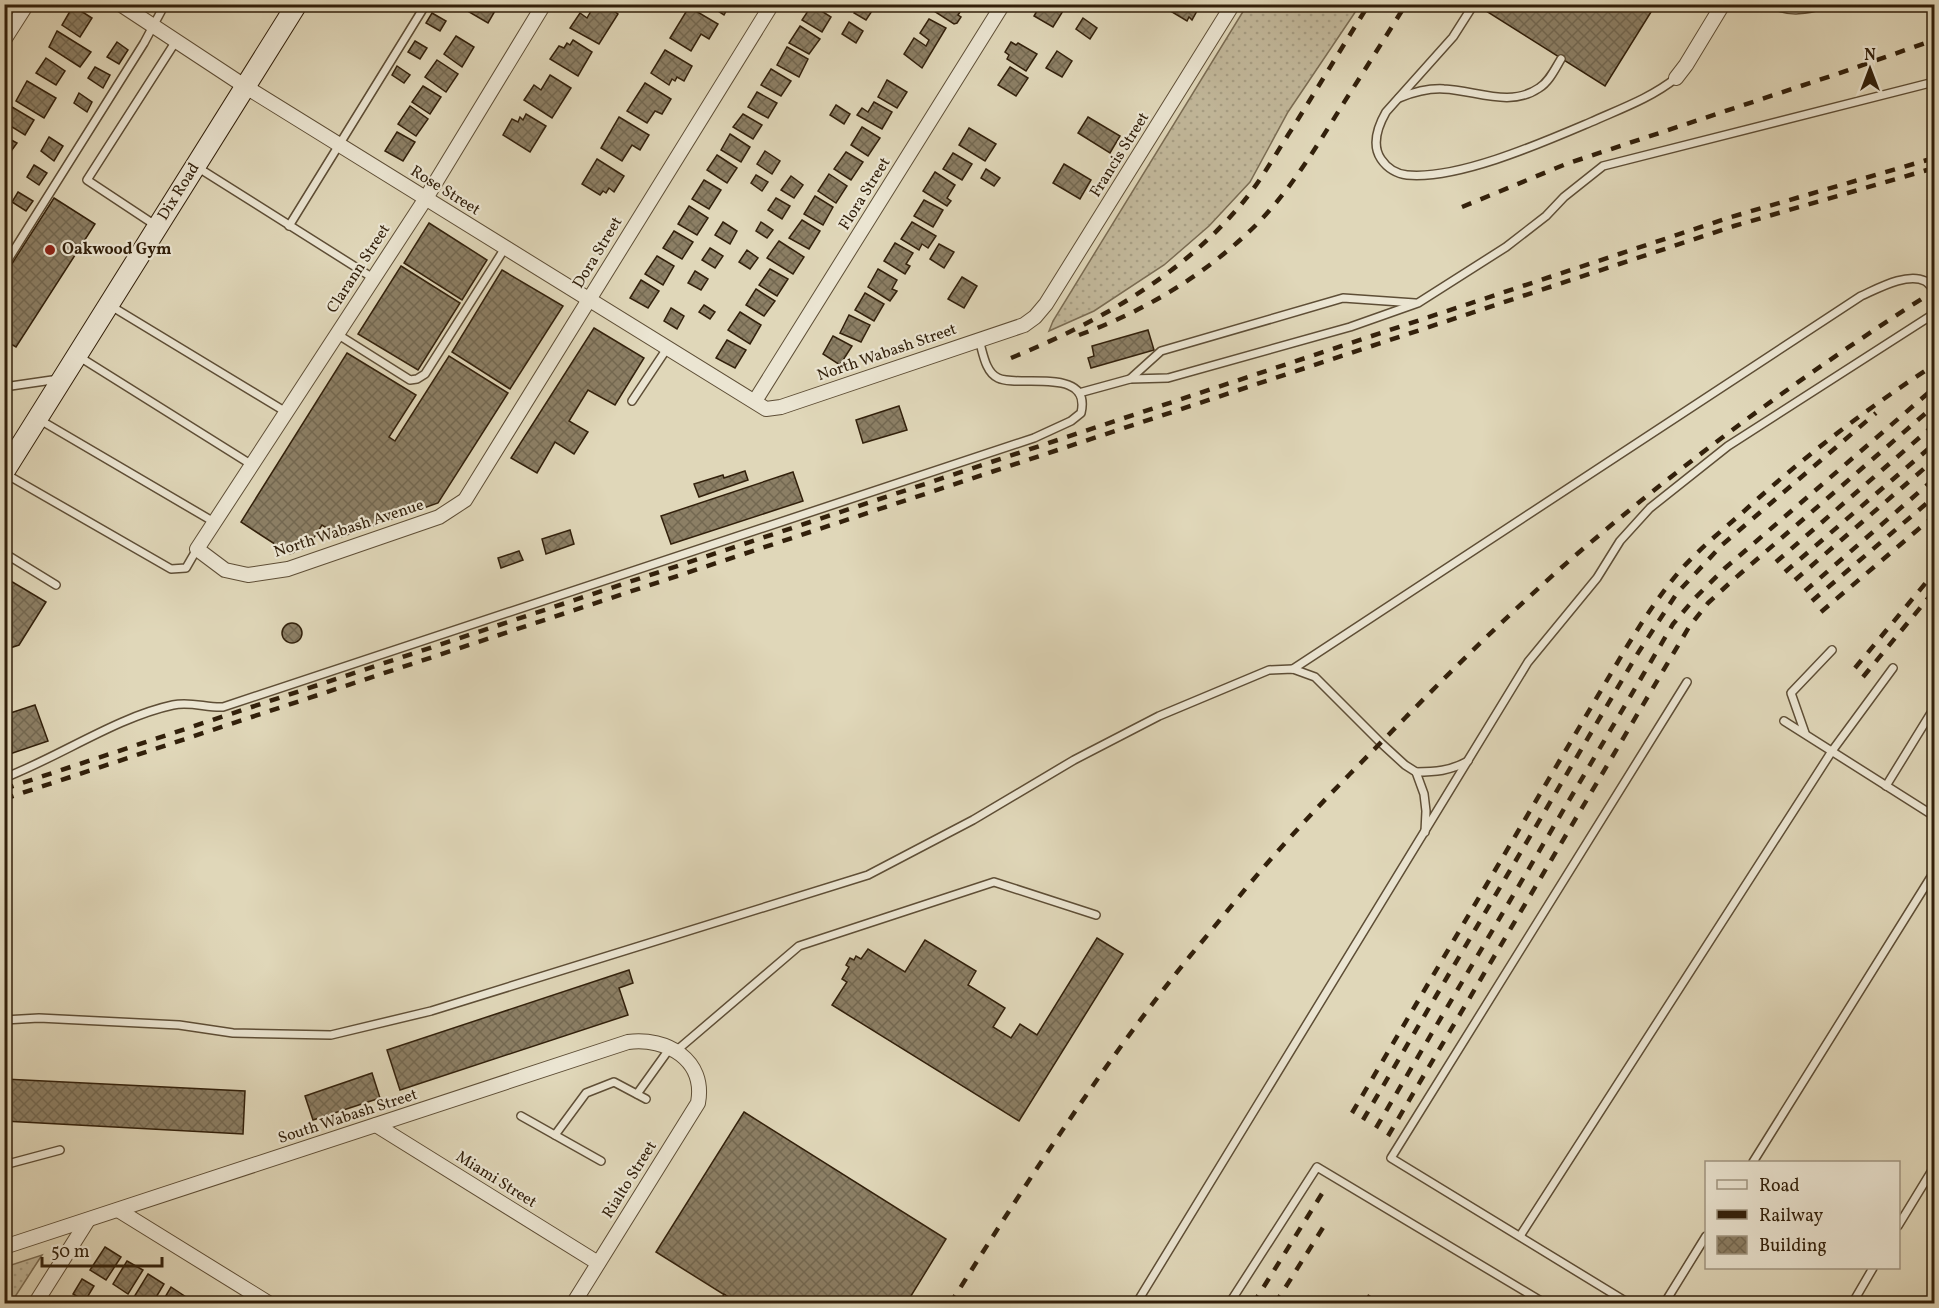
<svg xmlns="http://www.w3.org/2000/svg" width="1939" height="1308" font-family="Vollkorn,serif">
<defs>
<pattern id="grass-dots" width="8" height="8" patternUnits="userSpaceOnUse" patternTransform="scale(1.5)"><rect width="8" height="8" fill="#c2b89b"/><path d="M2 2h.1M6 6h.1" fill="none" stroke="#a79e84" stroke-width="1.8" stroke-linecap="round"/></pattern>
<pattern id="building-cross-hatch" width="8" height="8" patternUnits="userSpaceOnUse" patternTransform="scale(1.5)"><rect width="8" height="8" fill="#8c7f65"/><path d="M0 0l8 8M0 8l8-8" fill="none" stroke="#736851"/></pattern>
</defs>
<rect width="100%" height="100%" fill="#e0d7b9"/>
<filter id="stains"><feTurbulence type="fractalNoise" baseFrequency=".00333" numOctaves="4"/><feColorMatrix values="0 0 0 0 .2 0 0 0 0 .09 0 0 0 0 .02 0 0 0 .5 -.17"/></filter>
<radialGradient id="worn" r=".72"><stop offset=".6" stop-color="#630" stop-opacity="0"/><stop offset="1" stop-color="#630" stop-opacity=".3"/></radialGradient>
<g fill="url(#grass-dots)" stroke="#7a6c53" stroke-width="1.5">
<polygon points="1247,5 1360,5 1288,112 1250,182 1209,226 1164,265 1094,311 1049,331 1053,321"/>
<polygon points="42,1255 11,1303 5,1303 5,1267"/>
</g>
<g fill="url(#building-cross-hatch)" stroke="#32200b" stroke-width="1.5">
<polygon points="467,4 499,4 488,23 464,9"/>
<polygon points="595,4 603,4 618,14 599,44 570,28 580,13 587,18"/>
<polygon points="707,4 730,4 724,15"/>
<polygon points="859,4 868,4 874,8 866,20 854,13"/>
<polygon points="923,4 955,4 962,9 958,15 961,17 957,23 954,24"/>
<polygon points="1041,4 1052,4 1063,11 1053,27 1034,16"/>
<polygon points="1165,4 1196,4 1194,7 1198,9 1192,20 1189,17 1187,21 1167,9 1169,6"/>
<polygon points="1475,4 1656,4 1605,86"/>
<polygon points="812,5 831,17 822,32 802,20"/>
<polygon points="73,6 92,18 80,37 62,25"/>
<polygon points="689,7 718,24 709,39 701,34 691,51 670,38"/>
<polygon points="432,13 446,21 440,31 426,23"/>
<polygon points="1083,18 1097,28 1090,39 1076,29"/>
<polygon points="929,19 946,28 922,68 904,54 914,38 926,46 929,40 920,33"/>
<polygon points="849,22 863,31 856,43 842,34"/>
<polygon points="800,26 820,39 809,54 789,43"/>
<polygon points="57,31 91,52 80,67 49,47"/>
<polygon points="456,36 474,47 462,67 444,54"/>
<polygon points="573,40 592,52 578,76 550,59 559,46 564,48 567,43 570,45"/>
<polygon points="415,41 427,48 420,59 408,52"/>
<polygon points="117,42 128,50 119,64 107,57"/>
<polygon points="1011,42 1016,45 1018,43 1037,54 1026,71 1007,59 1009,55 1005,52"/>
<polygon points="787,47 808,59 799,77 777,65"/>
<polygon points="665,50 692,66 684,81 677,77 675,81 672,79 669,85 651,73"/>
<polygon points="1057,51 1072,61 1062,77 1046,68"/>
<polygon points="46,58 65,71 56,85 36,73"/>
<polygon points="437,60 458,74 446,92 425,77"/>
<polygon points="397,66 410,75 404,83 392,75"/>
<polygon points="95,67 110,75 103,88 88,78"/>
<polygon points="1010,67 1028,78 1016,96 998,85"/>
<polygon points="771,69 791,81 781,96 761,85"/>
<polygon points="550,75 571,88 552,118 524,100 534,85 541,90"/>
<polygon points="887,80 907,92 897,108 878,97"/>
<polygon points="27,81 56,98 44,118 16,101"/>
<polygon points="645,83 671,99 662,114 655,111 647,123 627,111"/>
<polygon points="423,86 441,97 430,114 412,102"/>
<polygon points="757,92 777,103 768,118 748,107"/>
<polygon points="79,93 92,102 87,112 74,103"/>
<polygon points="874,102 892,112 882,129 857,115 862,108 868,112"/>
<polygon points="836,105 850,114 844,124 830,115"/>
<polygon points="410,106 428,119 416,136 398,124"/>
<polygon points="12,107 34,120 25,135 4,122"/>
<polygon points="526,114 546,126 530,152 503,135 512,119 518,122 520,117 523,120"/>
<polygon points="743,114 762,125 753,139 733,127"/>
<polygon points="619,117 649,135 640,150 632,145 622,161 601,148"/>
<polygon points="1088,117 1120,136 1110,153 1078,133"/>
<polygon points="862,127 880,138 868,156 851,145"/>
<polygon points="969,128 996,144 985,161 959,145"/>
<polygon points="397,132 415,142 403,161 385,151"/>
<polygon points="730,134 750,147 741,162 721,150"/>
<polygon points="4,136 17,143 6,158 4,157"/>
<polygon points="49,137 63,146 54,161 41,151"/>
<polygon points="765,151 780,161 772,174 757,164"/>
<polygon points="846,152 863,162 851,180 834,169"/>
<polygon points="953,153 972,164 962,180 943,169"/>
<polygon points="717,155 737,168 727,183 707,170"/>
<polygon points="597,159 624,176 614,192 609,188 606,193 603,191 600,195 582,184"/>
<polygon points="1064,164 1091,180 1080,199 1053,183"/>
<polygon points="34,165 47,173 39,185 27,177"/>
<polygon points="986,169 1000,178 994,186 981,178"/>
<polygon points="935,172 955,185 947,198 951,201 947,206 923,191"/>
<polygon points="829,174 847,186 836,203 818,191"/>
<polygon points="756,175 768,182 762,191 751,183"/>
<polygon points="791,176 803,185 794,198 781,190"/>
<polygon points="704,180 721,190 709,209 692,199"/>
<polygon points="18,192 33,201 26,211 12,202"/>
<polygon points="815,196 833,207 823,225 804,214"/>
<polygon points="54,198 95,224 16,347 4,340 4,276"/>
<polygon points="776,198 790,206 782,219 768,210"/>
<polygon points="924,200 943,210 933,227 914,216"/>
<polygon points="689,206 708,218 697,235 678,224"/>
<polygon points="802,220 820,231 809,249 789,238"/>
<polygon points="723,222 737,231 730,244 715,235"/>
<polygon points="761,222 773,230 767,238 756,231"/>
<polygon points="912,222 936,236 928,248 922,244 919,250 901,239"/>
<polygon points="429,223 487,260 462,300 404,263"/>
<polygon points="674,231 693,242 682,259 663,248"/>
<polygon points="779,241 804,257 793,274 767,258"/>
<polygon points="895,243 913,253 906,264 910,266 905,274 884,261"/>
<polygon points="939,244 954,252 944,268 930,259"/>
<polygon points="710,248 723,256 715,268 702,260"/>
<polygon points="747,250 758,258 750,269 739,262"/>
<polygon points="657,256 674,266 663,285 645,274"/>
<polygon points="401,266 460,303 418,370 358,334"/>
<polygon points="770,269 788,279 777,296 759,285"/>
<polygon points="878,269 897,280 892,289 897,291 890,301 868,287"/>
<polygon points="502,270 563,306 510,389 452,352"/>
<polygon points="695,271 708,279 701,290 688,283"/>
<polygon points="962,277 977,286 964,308 948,299"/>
<polygon points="641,280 659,291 648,308 630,298"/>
<polygon points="756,289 775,301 764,316 746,305"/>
<polygon points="865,293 884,304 874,321 855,310"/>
<polygon points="704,305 715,312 710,319 699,312"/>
<polygon points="671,308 684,316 677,329 664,321"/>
<polygon points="740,312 761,325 750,344 728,330"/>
<polygon points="849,315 870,325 861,342 840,333"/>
<polygon points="594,328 644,358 615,405 588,390 569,421 588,432 574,454 555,442 537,473 511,458"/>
<polygon points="1148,330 1154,350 1091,368 1088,358 1094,356 1092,346"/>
<polygon points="833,336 852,346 840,365 823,354"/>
<polygon points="727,340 746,350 735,368 716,358"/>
<polygon points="347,353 416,395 389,437 395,441 449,356 508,393 438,503 341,537 322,525 308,547 290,554 241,522"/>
<polygon points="899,406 907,430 863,443 856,420"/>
<polygon points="745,471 748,480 699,497 694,484 723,475 724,478"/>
<polygon points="793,472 803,501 671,544 661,516"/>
<polygon points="570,530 574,544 546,554 542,539"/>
<polygon points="519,551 523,560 501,568 498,558"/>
<polygon points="4,577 46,602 19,645 4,650"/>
<circle cx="292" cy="633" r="10"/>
<polygon points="35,705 48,741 4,756 4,715"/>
<polygon points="1097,938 1123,954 1019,1121 832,1005 847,982 842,979 849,967 846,965 850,958 854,960 856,956 861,959 868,949 905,972 925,940 976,971 968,985 1005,1008 993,1027 1011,1038 1020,1024 1037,1035"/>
<polygon points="629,970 633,983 619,988 628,1015 400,1090 387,1050"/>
<polygon points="372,1073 380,1098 313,1120 305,1096"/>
<polygon points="4,1079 245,1091 243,1134 4,1121"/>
<polygon points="744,1112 946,1239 906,1304 739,1304 656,1252"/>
<polygon points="105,1247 121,1257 106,1280 90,1270"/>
<polygon points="127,1261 143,1270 128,1294 113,1284"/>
<polygon points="148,1274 164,1284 152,1304 144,1304 134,1297"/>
<polygon points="82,1279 94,1286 85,1301 73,1294"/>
<polygon points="171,1287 186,1297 182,1304 161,1304"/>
<polygon points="724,1294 739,1304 719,1304"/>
</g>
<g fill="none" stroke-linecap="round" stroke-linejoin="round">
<g stroke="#5e4e36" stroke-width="10">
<g id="service">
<polyline points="339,4 342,6 343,4"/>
<path d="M1474,4L1453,37L1386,112C1378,126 1371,144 1381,159C1387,168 1397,174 1407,175C1458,180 1544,142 1591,122C1620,109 1651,98 1676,78"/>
<path d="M1771,4C1790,13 1807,10 1826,4"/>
<path d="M1399,98C1414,92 1428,88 1444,89C1475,90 1510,108 1539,88C1549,82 1555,69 1561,59"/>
<polyline points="197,167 373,278"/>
<polyline points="155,225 87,180 176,41"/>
<polyline points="289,226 426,4"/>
<polyline points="4,266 144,43 165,4"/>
<polyline points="111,306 286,412"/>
<polyline points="337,334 410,380 417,379 425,374 505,248"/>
<polyline points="78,356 252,465"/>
<polyline points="1130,379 1168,378 1350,327 1418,303 1506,247 1546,216 1564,197 1603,166 1934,82"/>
<polyline points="4,387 59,379"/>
<polyline points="1079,393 1130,379 1161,351 1343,298 1415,303"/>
<polyline points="632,401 668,347"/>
<polyline points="40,420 214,522"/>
<polyline points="4,473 171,569 186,568 197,549"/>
<polyline points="4,553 56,585"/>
<path d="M1293,669L1861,296C1877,289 1907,272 1925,281C1929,283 1932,288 1934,291"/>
<polyline points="1784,721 1934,816"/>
<polyline points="1805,733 1791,693 1832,650"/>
<path d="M1416,772C1435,772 1450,771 1468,761"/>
<path d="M4,778C59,757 117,717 173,705C190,701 207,708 223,707L1034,438L1071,421L1081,413C1092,366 1019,388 998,378C985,372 983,352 979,340"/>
<polyline points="1886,786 1934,708"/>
<polyline points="4,1020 39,1018 179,1025 233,1033 331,1035 431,1011 868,875 973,820 1074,760 1159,716 1269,670 1293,669 1315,677 1381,743 1405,765 1416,772 1424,794 1426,811 1425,832"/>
<polyline points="676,1051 799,946 994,882 1096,915"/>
<polyline points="637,1094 670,1048"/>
<polyline points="521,1116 601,1161"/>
<polyline points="555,1135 586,1093 614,1082 646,1099"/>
<polyline points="1753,1162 1934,872"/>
<polyline points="4,1165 60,1150"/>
<polyline points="1898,1226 1934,1167"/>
<polyline points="1520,1236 1832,751 1893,668"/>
<polyline points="1136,1304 1528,662 1597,578 1620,541 1650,508 1728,446 1932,315 1934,309"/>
<polyline points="1229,1304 1317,1167 1546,1304"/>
<polyline points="1630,1304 1391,1158 1687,682"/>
<polyline points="1664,1304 1706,1236"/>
<polyline points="1852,1304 1873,1268"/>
</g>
</g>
<g stroke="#5e4e36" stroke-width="16">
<g id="minor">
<polyline points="120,4 246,87 766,409 781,407 1024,325 1035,317 1046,304 1233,4"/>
<polyline points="544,4 426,198 197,549 225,570 248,575 288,569 439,517 465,500 772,4"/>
<polyline points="4,40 27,4"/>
<polyline points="1676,78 1686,65 1723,4"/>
<polyline points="755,401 1003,4"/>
<polyline points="376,1125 598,1263"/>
<polyline points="118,1210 270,1304"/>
<path d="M4,1247L628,1042C667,1037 706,1060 698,1103L573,1304"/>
<polyline points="35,1304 88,1220"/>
</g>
</g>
<g stroke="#32200b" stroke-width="22">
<polyline id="secondary" points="4,472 297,4"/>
</g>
<use href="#service" stroke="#ebe5d2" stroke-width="7"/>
<use href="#minor" stroke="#ebe5d2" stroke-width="14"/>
<use href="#secondary" stroke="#ebe5d2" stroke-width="20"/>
<g stroke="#32200b" stroke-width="4.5" stroke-dasharray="10 10" stroke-linecap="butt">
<polyline points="1462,207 1566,164 1837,74 1934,40"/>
<path d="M1079,335C1145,311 1205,275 1255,226C1290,191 1317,146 1343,104C1364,71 1385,38 1406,4"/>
<path d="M1011,358C1099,322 1183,275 1244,201C1262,179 1276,153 1292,129C1318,87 1343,46 1369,4"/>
<polyline points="1776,562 1934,425"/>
<polyline points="1785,572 1934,444"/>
<polyline points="1795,580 1934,460"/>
<polyline points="1805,591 1934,479"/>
<polyline points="1812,601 1934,497"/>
<polyline points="1821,612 1934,516"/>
<polyline points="1855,668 1934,573"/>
<polyline points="1863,677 1934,591"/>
<polyline points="4,789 1731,217 1934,158"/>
<polyline points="4,799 1734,226 1934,168"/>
<path d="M1352,1113L1626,648C1642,622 1658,597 1678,573C1697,551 1720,532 1742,513C1802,458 1866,409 1934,365"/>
<polyline points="1363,1120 1638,653 1677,593 1722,545 1876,413"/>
<polyline points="1376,1128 1673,624 1695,598 1724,569 1934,388"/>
<polyline points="1388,1136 1689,627 1708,603 1733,580 1934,406"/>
<path d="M950,1304C1025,1185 1101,1066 1190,956C1222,918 1253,878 1287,841C1325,798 1366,758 1406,717C1461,661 1517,606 1577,554C1689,458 1810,370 1934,291"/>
<polyline points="1253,1304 1323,1192"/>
<polyline points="1275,1304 1324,1226"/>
<polyline points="1365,1304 1372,1292"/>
<polyline points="1387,1304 1389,1300"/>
</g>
</g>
<circle fill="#8f2418" stroke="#ebe5d2" stroke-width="2" cx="50" cy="250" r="6"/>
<g text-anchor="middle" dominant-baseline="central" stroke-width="4.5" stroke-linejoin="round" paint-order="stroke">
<g font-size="16" fill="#32200b" stroke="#ebe5d2">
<text transform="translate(1120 155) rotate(-58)">Francis Street</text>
<text transform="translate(445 191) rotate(32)">Rose Street</text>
<text transform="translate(179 192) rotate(-58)">Dix Road</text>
<text transform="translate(865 194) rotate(-58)">Flora Street</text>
<text transform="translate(598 253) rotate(-59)">Dora Street</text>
<text transform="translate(359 269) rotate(-57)">Clarann Street</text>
<text transform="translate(887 353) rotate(-19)">North Wabash Street</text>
<text transform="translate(349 529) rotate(-18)">North Wabash Avenue</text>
<text transform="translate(348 1117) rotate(-18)">South Wabash Street</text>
<text transform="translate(496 1180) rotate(32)">Miami Street</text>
<text transform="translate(630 1180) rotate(-58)">Rialto Street</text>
</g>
<g font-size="16" font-weight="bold" fill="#32200b" stroke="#ebe5d2" text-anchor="start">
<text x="62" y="250">Oakwood Gym</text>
</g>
</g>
<rect width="1939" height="1308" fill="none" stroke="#e0d7b9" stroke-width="24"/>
<rect x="6" y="6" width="1927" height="1296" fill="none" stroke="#32200b" stroke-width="3"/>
<rect x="12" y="12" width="1915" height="1284" fill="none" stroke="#32200b" stroke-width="1.5"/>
<rect x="1705" y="1161" width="195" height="108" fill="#ebe5d2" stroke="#a19682" stroke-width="1.5"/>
<rect x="1717" y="1180" width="30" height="9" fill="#ebe5d2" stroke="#a19682" stroke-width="1.5"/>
<text x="1759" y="1191" font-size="18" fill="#32200b">Road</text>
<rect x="1717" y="1210" width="30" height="9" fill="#32200b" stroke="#a19682" stroke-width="1.5"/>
<text x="1759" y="1221" font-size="18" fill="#32200b">Railway</text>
<rect x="1717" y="1236" width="30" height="18" fill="url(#building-cross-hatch)" stroke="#a19682" stroke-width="1.5"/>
<text x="1759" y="1251" font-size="18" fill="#32200b">Building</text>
<g transform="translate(1870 69)" stroke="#ebe5d2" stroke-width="4.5" paint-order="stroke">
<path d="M0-4.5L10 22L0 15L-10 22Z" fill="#32200b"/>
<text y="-9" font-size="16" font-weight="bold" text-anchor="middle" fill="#32200b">N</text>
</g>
<path d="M42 1257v9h120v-9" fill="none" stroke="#32200b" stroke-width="3"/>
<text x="51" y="1257" font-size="18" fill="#32200b" stroke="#ebe5d2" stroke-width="4.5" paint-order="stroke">50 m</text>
<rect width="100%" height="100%" filter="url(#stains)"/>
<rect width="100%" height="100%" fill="url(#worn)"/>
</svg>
